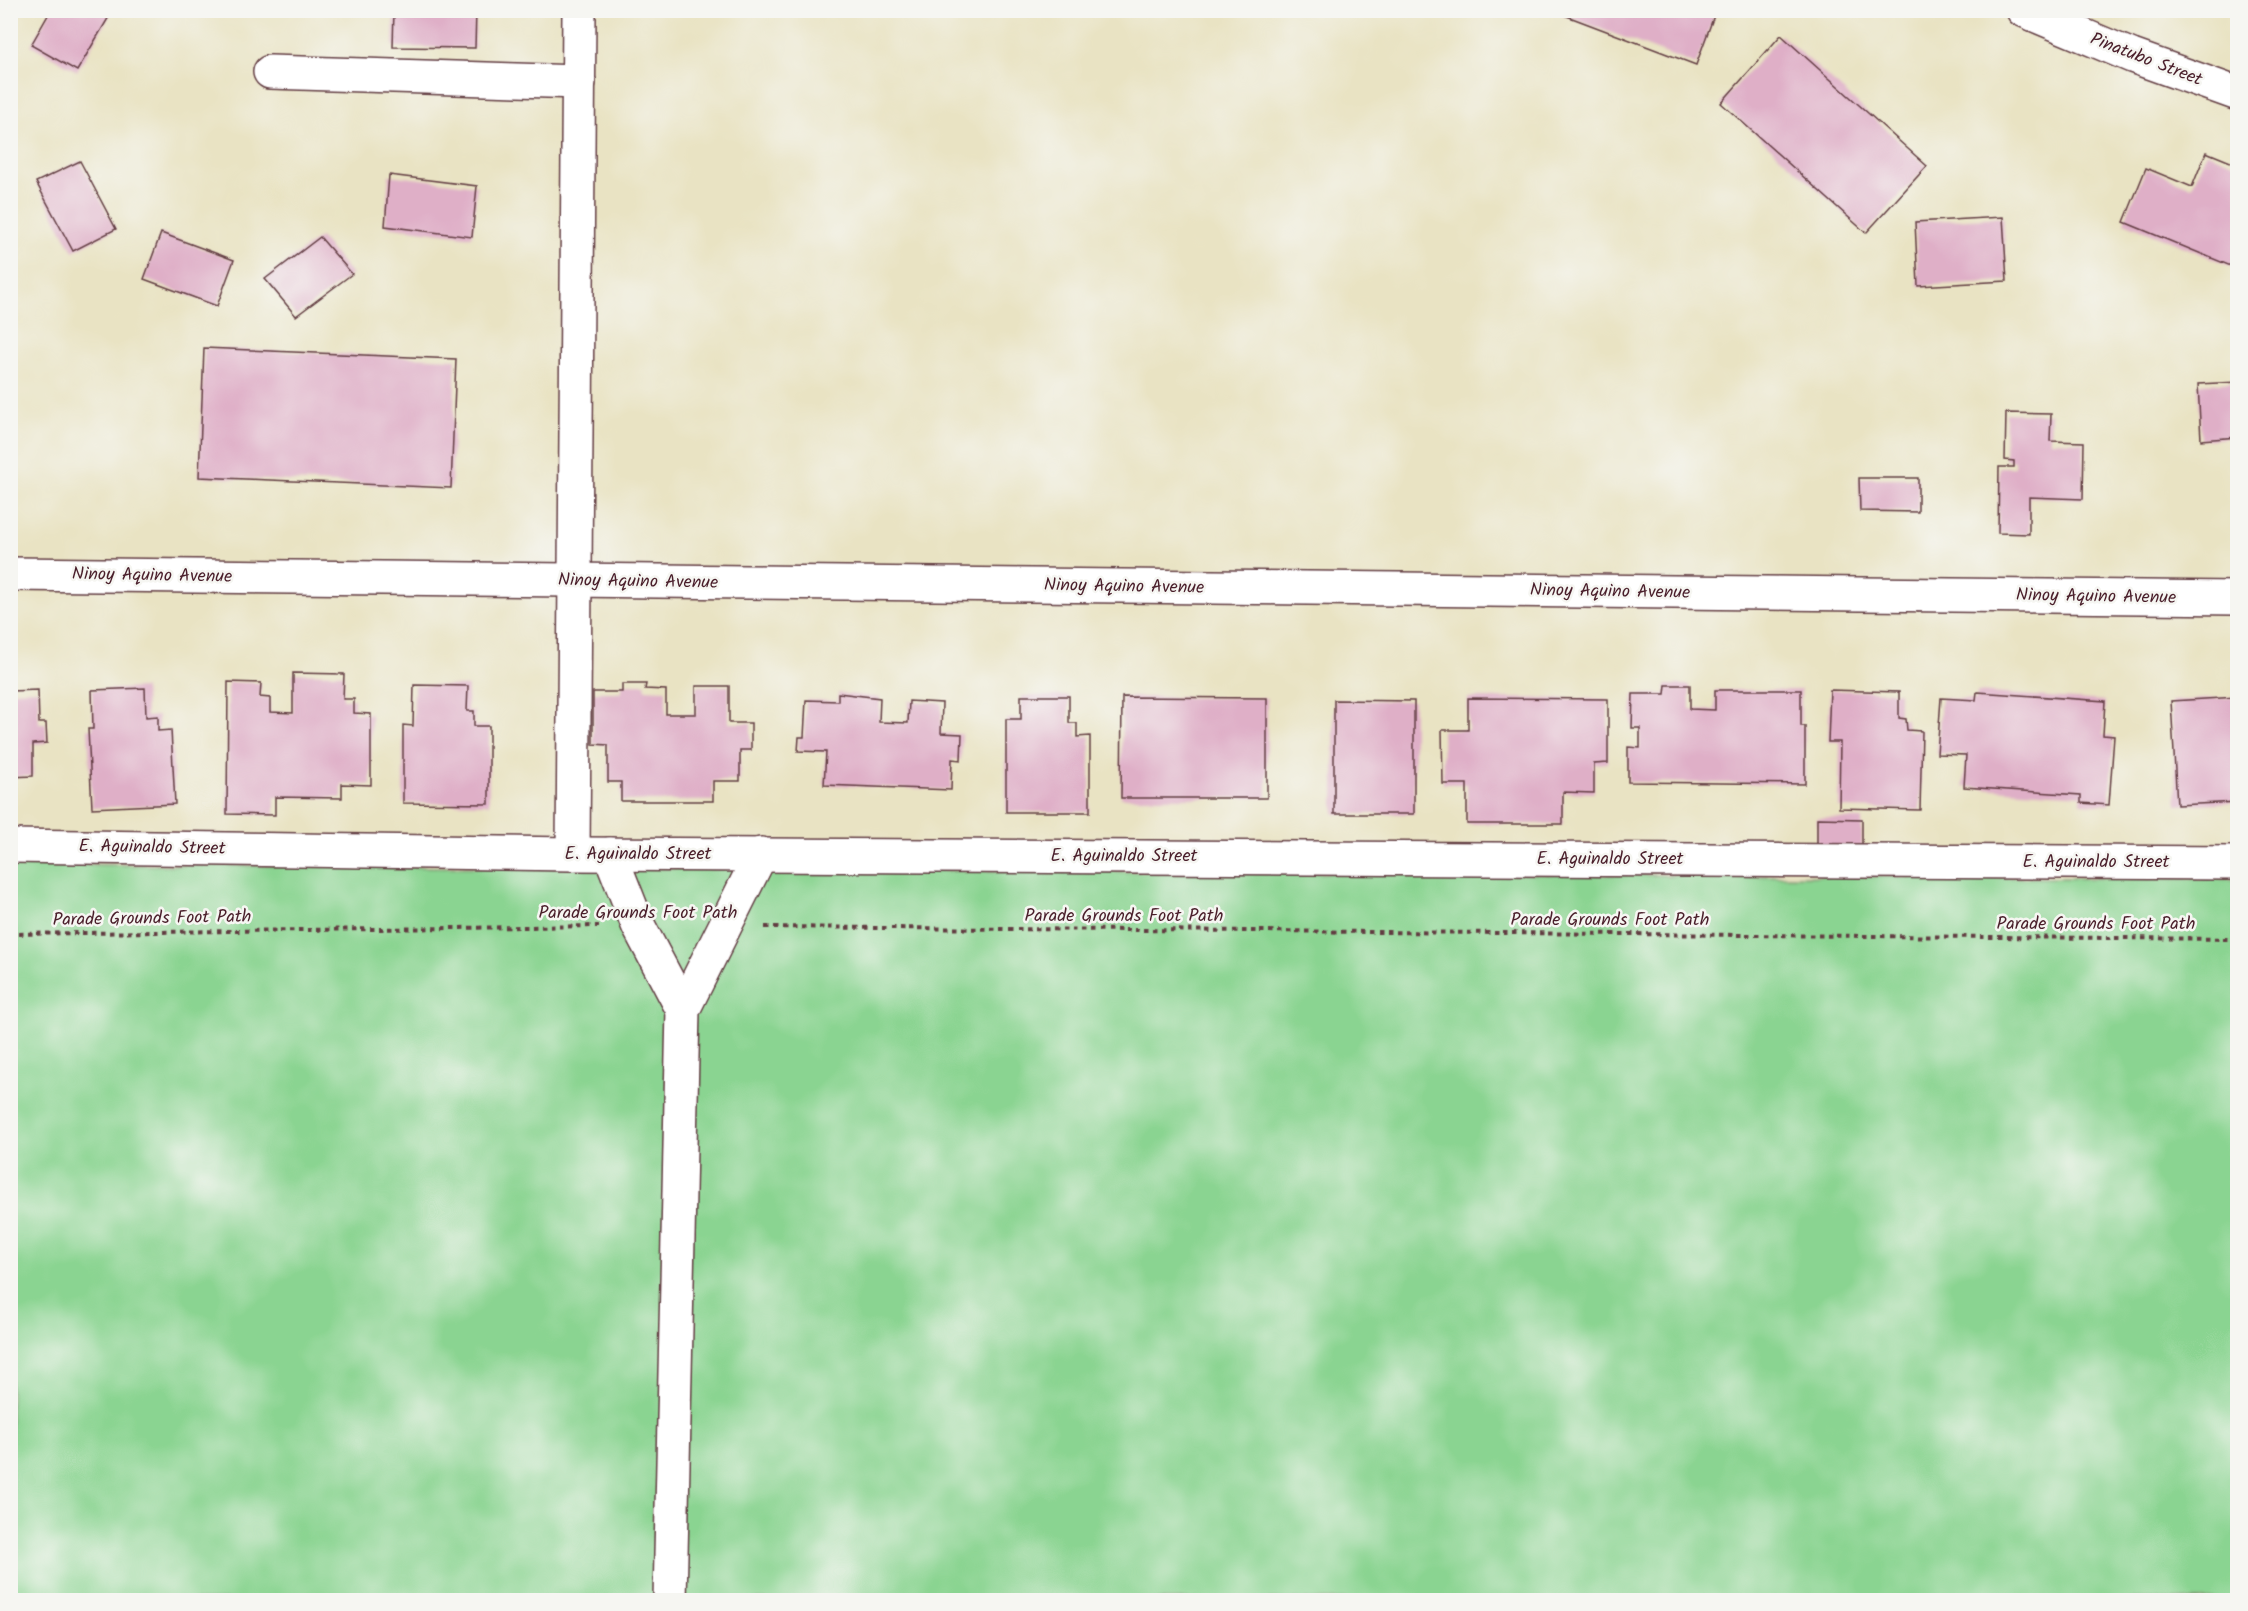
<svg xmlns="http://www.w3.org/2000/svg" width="2248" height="1611" font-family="Kalam,sans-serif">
<rect width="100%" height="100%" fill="#f6f6f2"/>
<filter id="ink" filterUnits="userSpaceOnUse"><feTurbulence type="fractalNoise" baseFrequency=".0167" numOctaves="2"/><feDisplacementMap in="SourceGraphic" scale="12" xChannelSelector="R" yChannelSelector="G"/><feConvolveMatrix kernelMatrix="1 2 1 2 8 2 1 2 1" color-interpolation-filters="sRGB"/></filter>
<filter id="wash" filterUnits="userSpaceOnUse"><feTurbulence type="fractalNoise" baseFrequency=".008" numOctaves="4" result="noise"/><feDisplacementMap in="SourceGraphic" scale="24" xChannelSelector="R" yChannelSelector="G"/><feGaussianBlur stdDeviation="1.35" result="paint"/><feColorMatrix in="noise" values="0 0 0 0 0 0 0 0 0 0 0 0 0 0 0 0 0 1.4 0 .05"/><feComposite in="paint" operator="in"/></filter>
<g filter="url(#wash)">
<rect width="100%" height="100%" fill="#e9e3c3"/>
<polygon fill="#8ad491" stroke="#6a7a5e" stroke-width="1.5" points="10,864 2237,879 2237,1600 11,1600"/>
<g id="blocks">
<g fill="#dfafc7">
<polygon points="51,10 113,10 77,71 31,45"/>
<polygon points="394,10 476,10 475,48 393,47"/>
<polygon points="1551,10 1716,10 1696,65"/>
<polygon points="1781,35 1927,166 1866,233 1721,103"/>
<polygon points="2206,152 2238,165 2238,269 2124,222 2146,168 2192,187"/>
<polygon points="80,161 116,229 73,251 36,182"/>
<polygon points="389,175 477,186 472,237 385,226"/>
<polygon points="2003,217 2007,281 1918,286 1915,222"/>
<polygon points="161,233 234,260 217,306 144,279"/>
<polygon points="320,237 352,274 296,316 265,279"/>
<polygon points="204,348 456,359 451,488 199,477"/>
<polygon points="2238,382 2238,437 2201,440 2198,384"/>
<polygon points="2006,413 2051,414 2050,441 2084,442 2083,499 2029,497 2029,534 1998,533 1999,467 2014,467 2014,461 2005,460"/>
<polygon points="1859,478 1918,478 1918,512 1860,511"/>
<polygon points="293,673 344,674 343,699 354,699 354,713 371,714 371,785 342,784 342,798 275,797 275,815 227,814 228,682 261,683 260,697 270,698 270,712 293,713"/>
<polygon points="622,684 646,684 645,689 666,690 666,714 696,714 696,686 729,686 729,723 751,723 751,750 740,750 740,781 713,781 713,801 621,801 621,782 608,782 608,745 593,744 593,692 622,692"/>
<polygon points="414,685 468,686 467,711 474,711 474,726 489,726 489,804 403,803 403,725 413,726"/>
<polygon points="1666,685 1690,685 1690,709 1715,710 1715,690 1801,690 1801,726 1805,726 1805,784 1628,782 1628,747 1640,748 1640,728 1632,728 1633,694 1665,694"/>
<polygon points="145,688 146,717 158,716 158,731 171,730 175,804 92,808 88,729 93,729 92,690"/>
<polygon points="38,690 39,723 46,723 47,743 33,744 33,776 10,777 10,691"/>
<polygon points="1830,690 1899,692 1899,718 1906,719 1907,730 1922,731 1920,810 1839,808 1840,742 1828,742"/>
<polygon points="1977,692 2105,701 2103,735 2114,736 2109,805 2081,803 2081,795 1964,787 1966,755 1937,754 1941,698 1976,700"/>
<polygon points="838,693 880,698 879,722 908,723 909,701 942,703 941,733 962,734 961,760 952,759 951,790 824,785 826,752 798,751 799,737 804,737 806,700 838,701"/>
<polygon points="1021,696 1069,696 1069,723 1077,723 1077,737 1090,736 1090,812 1006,812 1006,719 1021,719"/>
<polygon points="1122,697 1267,698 1267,798 1121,798"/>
<polygon points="2238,697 2238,802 2177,805 2171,701"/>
<polygon points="1468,698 1608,699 1608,763 1594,764 1594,793 1563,792 1563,824 1467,824 1467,784 1443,784 1442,730 1468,730"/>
<polygon points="1334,700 1414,701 1414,814 1334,814"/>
<polygon points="1817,818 1862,819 1862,852 1817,852"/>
</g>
</g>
</g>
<g filter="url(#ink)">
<use href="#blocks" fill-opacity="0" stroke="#623c42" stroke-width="1.5"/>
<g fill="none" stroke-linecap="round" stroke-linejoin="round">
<g stroke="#623c42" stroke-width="36">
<g id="minor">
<polyline points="2023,10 2132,56 2238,94"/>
<polyline points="270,72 579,82"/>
<polyline points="10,574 2238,598"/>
<polyline points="10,846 573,854 2238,863"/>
<polyline points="573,854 579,10"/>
<polyline points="610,854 638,925 683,1010"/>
<polyline points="670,1600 683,1010 761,854"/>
</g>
</g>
<g stroke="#623c42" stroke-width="4" stroke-dasharray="4.5 4.5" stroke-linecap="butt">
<polyline points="765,927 2238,939"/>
<polyline points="10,934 599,926"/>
</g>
<use href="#minor" stroke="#fff" stroke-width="33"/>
</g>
</g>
<g text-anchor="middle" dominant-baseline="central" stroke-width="5" stroke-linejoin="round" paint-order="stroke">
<g font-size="18" fill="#4a1f2b" stroke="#f6f6f2">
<text transform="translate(2146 60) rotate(21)">Pinatubo Street</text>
<text transform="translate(152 576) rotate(1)">Ninoy Aquino Avenue</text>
<text transform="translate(638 582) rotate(1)">Ninoy Aquino Avenue</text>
<text transform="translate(1124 587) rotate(1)">Ninoy Aquino Avenue</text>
<text transform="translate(1610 592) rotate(1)">Ninoy Aquino Avenue</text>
<text transform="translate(2096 597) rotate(1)">Ninoy Aquino Avenue</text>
<text transform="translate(152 848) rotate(1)">E. Aguinaldo Street</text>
<text x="638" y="854">E. Aguinaldo Street</text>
<text x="1124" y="856">E. Aguinaldo Street</text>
<text x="1610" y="859">E. Aguinaldo Street</text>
<text x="2096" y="862">E. Aguinaldo Street</text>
<text x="638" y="913">Parade Grounds Foot Path</text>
<text x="1124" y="916">Parade Grounds Foot Path</text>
<text transform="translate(152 919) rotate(-1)">Parade Grounds Foot Path</text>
<text x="1610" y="920">Parade Grounds Foot Path</text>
<text x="2096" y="924">Parade Grounds Foot Path</text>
</g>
</g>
<rect width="2248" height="1611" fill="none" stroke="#f6f6f2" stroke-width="36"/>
</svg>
